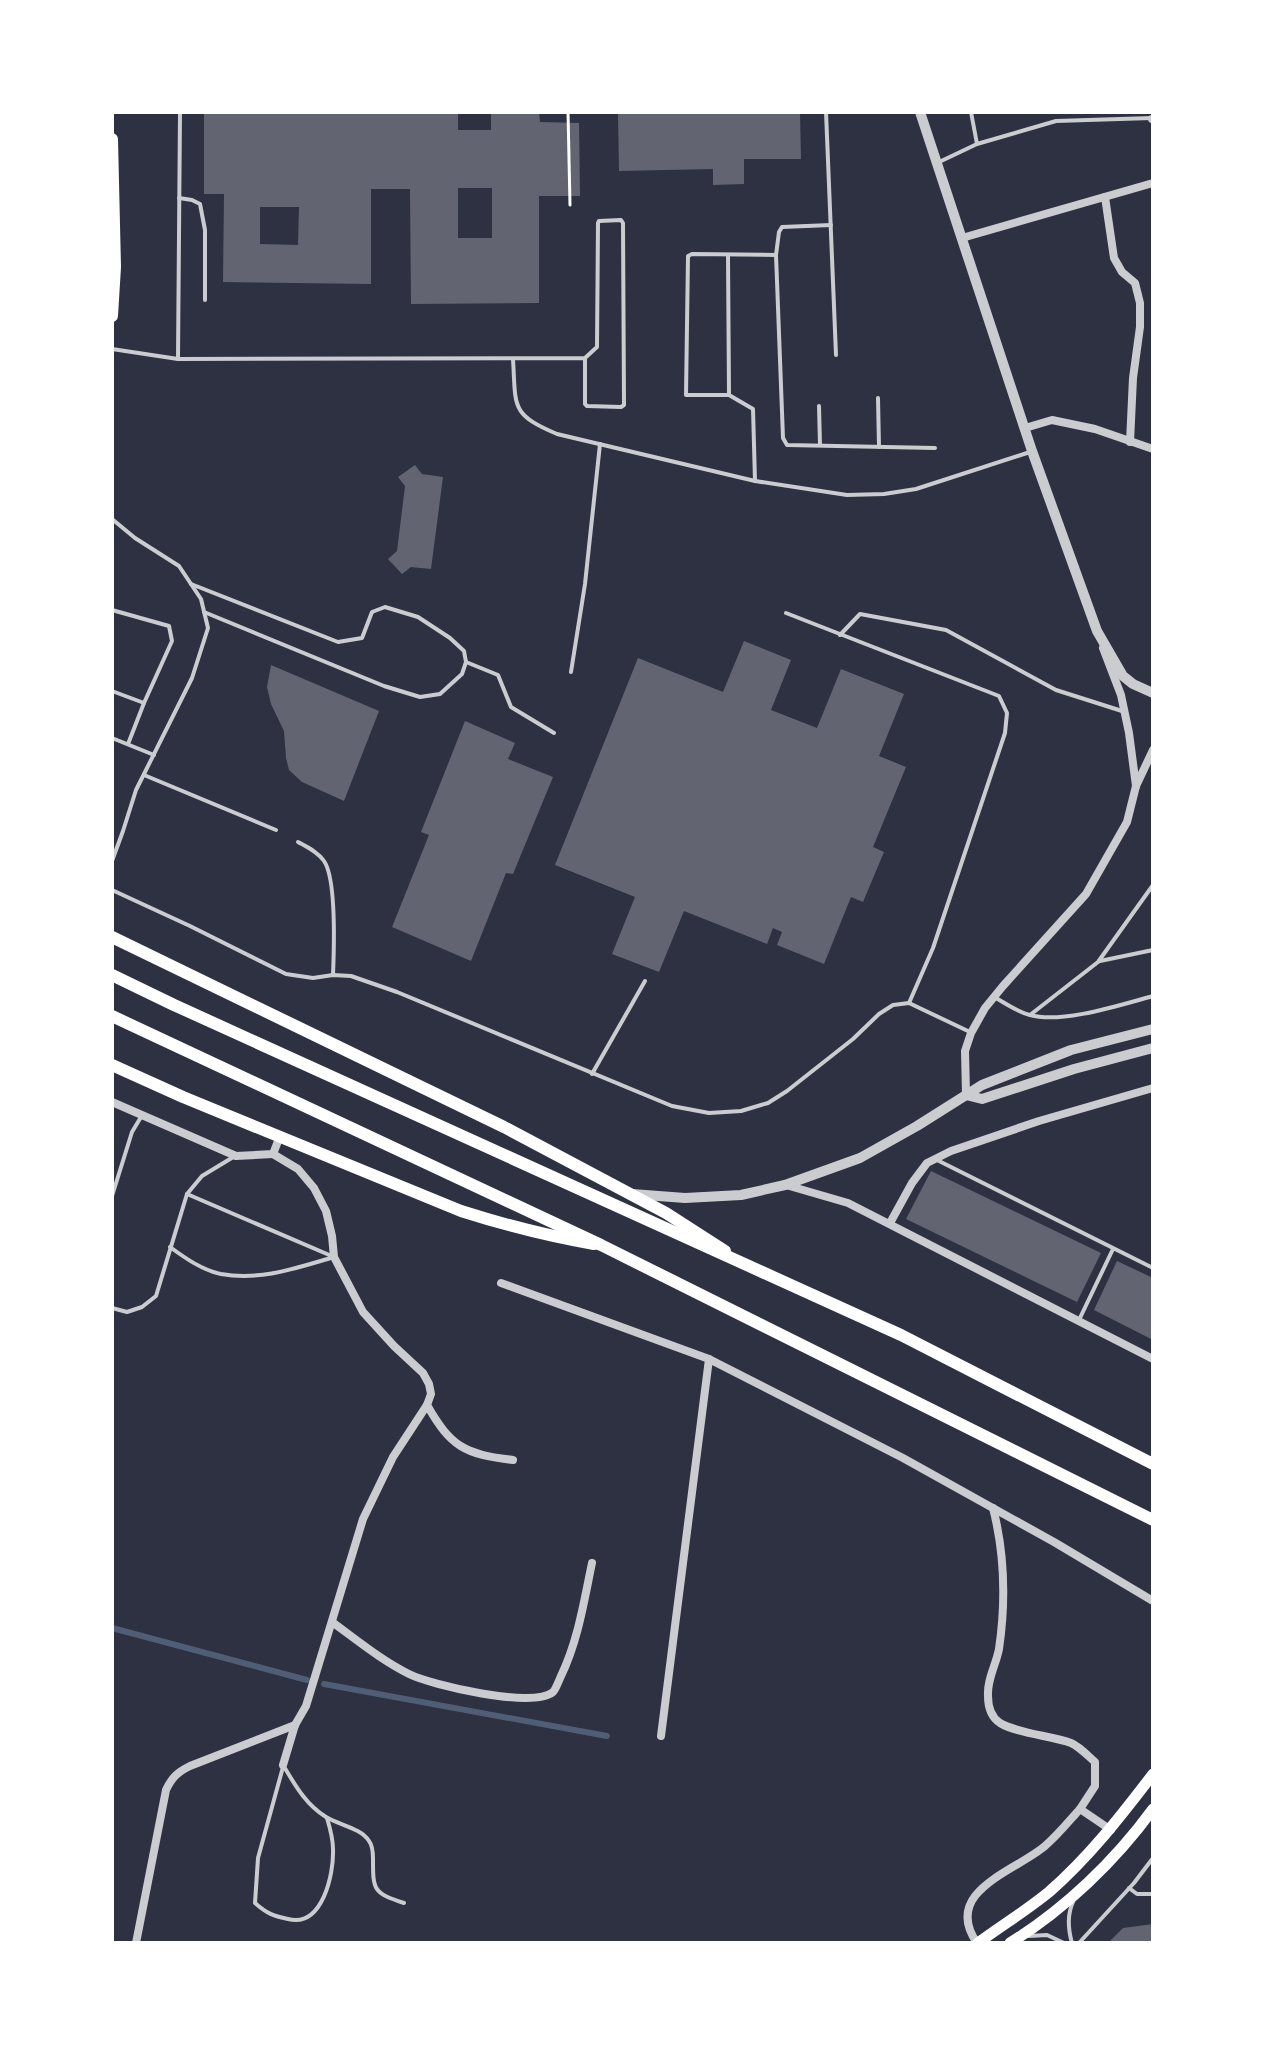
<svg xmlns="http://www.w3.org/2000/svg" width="1265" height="2055" font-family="Rubik,sans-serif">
<rect width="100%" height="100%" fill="#2d3142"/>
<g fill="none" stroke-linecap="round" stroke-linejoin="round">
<g stroke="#4f5d75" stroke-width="6">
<polyline points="112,1628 307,1680"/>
<polyline points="324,1684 607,1736"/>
</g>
</g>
<g fill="#626471" fill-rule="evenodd">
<path d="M204,112H458V130H491V112H539L540,122L579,123L580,196H539V303L411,304L410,189H371V284L223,282L224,194H204ZM458,188H492V238H458ZM260,207H299L298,245L260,244Z"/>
<polygon points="618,112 800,112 801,159 744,159 744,184 713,185 713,169 619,171"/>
<polygon points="415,465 422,474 443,477 431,569 411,567 402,574 388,559 397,551 405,486 398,477"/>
<polygon points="744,641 791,660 771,710 817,728 841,669 904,694 879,756 906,767 873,847 884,852 863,902 851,897 824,964 777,945 782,932 773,928 767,944 684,911 659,972 612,954 635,897 555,865 638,658 723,692"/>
<polygon points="271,665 379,711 344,801 302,782 289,770 286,758 284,731 271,704 267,687"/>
<polygon points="465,721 515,743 508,759 553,777 513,874 506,873 471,961 392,927 429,835 421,832"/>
<polygon points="931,1171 1101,1253 1077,1302 906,1219"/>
<polygon points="1117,1261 1153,1278 1153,1340 1094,1310"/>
<polygon points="1153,1924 1153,1943 1108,1943 1123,1928"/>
</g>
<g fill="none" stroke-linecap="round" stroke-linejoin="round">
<polyline stroke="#fff" stroke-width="3" points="568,112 570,205"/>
<g stroke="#caccd0" stroke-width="4">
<polyline points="826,112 836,355"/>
<polyline points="971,112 977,144"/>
<polyline points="937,163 977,144 1056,121 1152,118"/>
<polyline points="179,198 192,200 200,204 205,230 205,300"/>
<polyline points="728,255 729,395"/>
<polyline points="776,255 783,438 787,445 935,448"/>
<polyline points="112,349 178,359 585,358 597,347 598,223 599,221 621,220 623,223 624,405 621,407 587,406 585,404 585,358"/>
<polyline points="178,359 180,112"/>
<path d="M513,359C516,407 510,414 557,434L755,481L847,495L884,494L916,489L1030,452"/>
<polyline points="878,398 879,447"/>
<polyline points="819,406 820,445"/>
<polyline points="755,481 753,409 729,395 686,395 688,256 692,254 776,255 779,232 782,227 831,225"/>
<polyline points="112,519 135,538 179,566 201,599 208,628 192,678 136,790 123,831 112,861"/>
<polyline points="191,584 338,642 362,638 372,612 385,607 418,617 450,638 464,651 466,662 462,674 440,694 420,697 384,686 204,612"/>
<polyline points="112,610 169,626 172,641 144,703 128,744"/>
<polyline points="786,613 999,696 1007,713 1005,733 933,948 909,1003"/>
<polyline points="840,635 860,614 946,630 1056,690 1122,711"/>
<polyline points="466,662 498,675 511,707 554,733"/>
<polyline points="571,672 585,584 600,444"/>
<polyline points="112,691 144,703"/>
<polyline points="112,738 154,755"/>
<polyline points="144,775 276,830"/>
<path d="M298,842C307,847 318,852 324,861C337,880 334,950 333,975"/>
<polyline points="112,890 190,926 286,974 313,978 333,975 351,976 397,992 672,1106 709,1113 741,1111 768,1103 787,1091 853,1039 879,1014 893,1005 909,1003 970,1032"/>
<polyline points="1100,961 1153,950"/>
<path d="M996,998C1006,1004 1018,1012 1030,1015C1062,1024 1120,1005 1153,996"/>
<polyline points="1030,1015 1098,962 1153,885"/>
<polyline points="592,1074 645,981"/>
<polyline points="937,1160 1153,1268"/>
<polyline points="112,1196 132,1132 141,1117"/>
<path d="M170,1247C185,1258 202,1270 221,1274C261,1281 296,1268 334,1257L187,1194"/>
<polyline points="112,1308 127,1312 142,1307 156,1296 187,1194 202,1176 235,1156"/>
<polyline points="1079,1320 1113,1249"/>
<path d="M283,1765C295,1785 306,1805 326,1817C339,1825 361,1828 369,1841C373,1846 373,1853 373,1859C373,1890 373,1893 404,1903"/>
<path d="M283,1767L258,1858L255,1903C266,1913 273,1916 288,1919C322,1928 334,1875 333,1849C333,1839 330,1828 327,1818"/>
<polyline points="1129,1888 1137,1894 1153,1894"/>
<polyline points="1029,1936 1047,1935 1064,1943"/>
<path d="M1072,1943C1068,1929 1067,1915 1073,1902"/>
<polyline points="1079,1943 1134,1883 1153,1858"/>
</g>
<g stroke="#caccd0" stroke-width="8">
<polyline points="1152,119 1153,119"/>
<polyline points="1105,197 1114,258 1122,272 1135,283 1140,303 1140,327 1133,378 1130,442"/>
<polyline points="962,238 1153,183"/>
<polyline points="1025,428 1052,420 1095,429 1153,449"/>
<polyline points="1103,648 1121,695 1129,733 1136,786"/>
<polyline points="966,1095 965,1051 971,1033 985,1008 1003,986 1086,894 1127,822 1136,786 1153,750"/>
<polyline points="112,1102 236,1156 273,1154 280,1136"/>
<polyline points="273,1154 298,1169 314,1188 326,1211 332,1236 334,1257 363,1312 394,1346 423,1373 429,1384 431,1394 427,1405 393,1457 363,1519 306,1706 295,1725 283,1765"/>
<polyline points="786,1185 848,1203 1153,1359"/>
<polyline points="890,1223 912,1183 927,1163 951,1151 1039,1121 1153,1088"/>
<polyline points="501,1283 709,1359 903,1458 1054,1542 1153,1601"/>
<path d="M427,1405C451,1447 464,1454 513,1460"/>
<path d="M993,1508C1005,1555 1006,1601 999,1649C996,1665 987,1679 988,1696C988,1706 991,1717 1000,1723C1016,1733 1052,1736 1071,1743C1080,1747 1088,1756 1095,1762V1786L1080,1809L1111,1830"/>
<path d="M332,1622C357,1640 381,1660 409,1674C431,1685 533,1709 553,1692C556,1689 559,1680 561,1676C578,1641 584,1601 592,1563"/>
<polyline points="661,1736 709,1359"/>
<path d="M136,1943L166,1790C172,1777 178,1772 190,1766L295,1725"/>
<path d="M977,1943C941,1891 1016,1871 1045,1846C1058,1835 1069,1821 1080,1809"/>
</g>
<g stroke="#caccd0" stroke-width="10">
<polyline points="920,112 1032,451 1097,631 1123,676 1133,684 1153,693"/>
<polyline points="966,1095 982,1099 1074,1069 1153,1048"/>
<polyline points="632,1194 685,1198 741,1195 785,1185 860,1158 917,1126 982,1085 1071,1050 1153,1029"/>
</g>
<g stroke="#fff" stroke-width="11">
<path d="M978,1943C1001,1926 1027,1910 1049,1892C1089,1857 1121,1816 1153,1774"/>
<path d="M1010,1943C1065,1909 1115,1861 1153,1809"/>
</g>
<g stroke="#fff" stroke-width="12">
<polyline points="112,937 504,1127 666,1213 725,1251"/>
<path d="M112,1065L183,1097L461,1211C505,1225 548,1236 594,1244"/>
</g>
<g stroke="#fff" stroke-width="12">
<polyline points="112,139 115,267 112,316"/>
<polyline points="112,975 174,1005 901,1335 1153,1464"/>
<polyline points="112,1016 601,1245 1153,1520"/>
</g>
</g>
<rect width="1265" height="2055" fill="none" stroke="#ffffff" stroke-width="228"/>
</svg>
